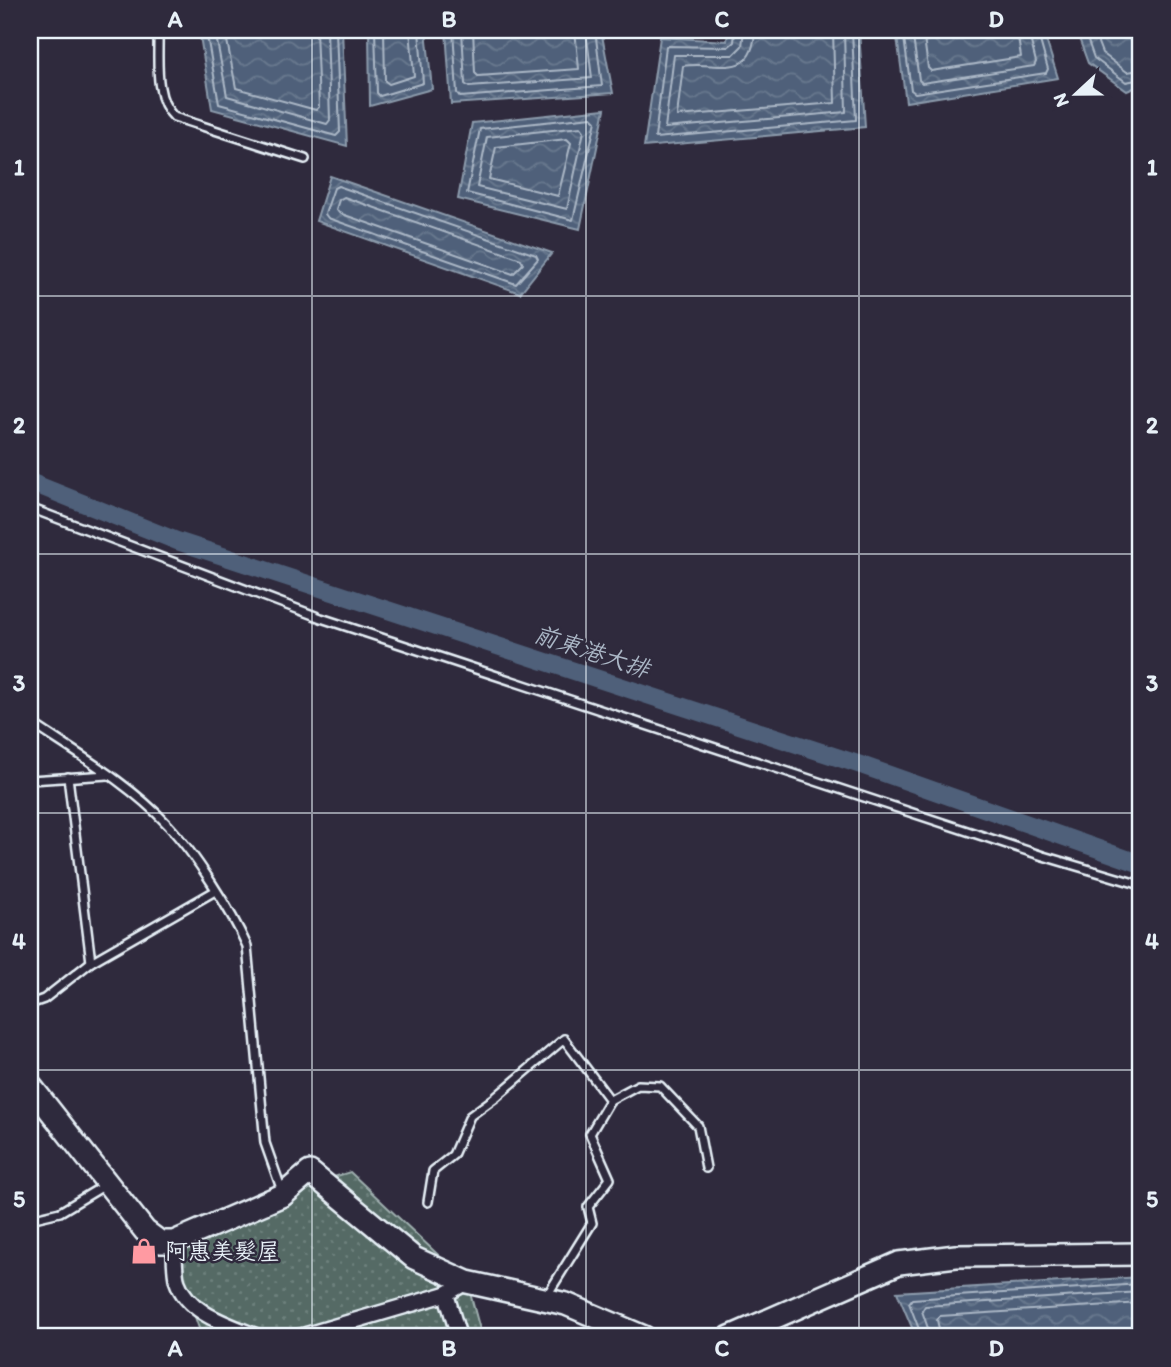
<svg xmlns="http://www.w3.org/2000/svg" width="1171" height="1367" font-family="Itim,'LXGW WenKai TC',sans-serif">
<defs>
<pattern id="park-dots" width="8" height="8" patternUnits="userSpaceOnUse" patternTransform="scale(1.75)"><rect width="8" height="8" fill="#546a65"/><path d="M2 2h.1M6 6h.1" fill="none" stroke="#6d807c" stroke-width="1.8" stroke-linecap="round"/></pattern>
<pattern id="water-waves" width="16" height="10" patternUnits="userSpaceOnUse" patternTransform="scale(1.75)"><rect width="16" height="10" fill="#4f617a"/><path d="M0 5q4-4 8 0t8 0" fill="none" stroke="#68788e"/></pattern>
</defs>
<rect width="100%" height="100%" fill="#2f2a3d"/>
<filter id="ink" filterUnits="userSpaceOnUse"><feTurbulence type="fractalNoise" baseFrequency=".0143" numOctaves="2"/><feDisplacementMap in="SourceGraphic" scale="14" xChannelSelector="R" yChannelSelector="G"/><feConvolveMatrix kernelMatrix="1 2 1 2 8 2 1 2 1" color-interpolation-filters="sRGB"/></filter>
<g filter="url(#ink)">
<polygon fill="url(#park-dots)" stroke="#9eaeae" stroke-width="2" points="350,1172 467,1282 482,1337 202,1337 171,1248 317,1182"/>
<g fill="url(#water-waves)" stroke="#8c9bac" stroke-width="2">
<polygon points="199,30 342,30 347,146 212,109"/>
<polygon points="369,30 426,30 432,89 370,106"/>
<polygon points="446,30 601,30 613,93 451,104"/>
<polygon points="728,30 859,30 865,127 644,147 660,37 727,41"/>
<polygon points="896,30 1043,30 1058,78 906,102"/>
<polygon points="1076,30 1141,30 1141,85 1127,91 1088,63"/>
<polygon points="605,109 580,229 458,199 472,123"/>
<polygon points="330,176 552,253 520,293 316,221"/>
<polygon points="1141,1277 1141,1337 916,1337 897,1292"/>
</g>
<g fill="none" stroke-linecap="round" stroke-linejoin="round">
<g stroke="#abb7c6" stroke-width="2">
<polyline points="206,30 219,104 336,136 340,132 336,30"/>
<polyline points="215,30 227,96 327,124 330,120 327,30"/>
<polyline points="225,30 236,88 316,110 319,107 316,30"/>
<polyline points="375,30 377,93 380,96 423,83 419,30"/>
<polyline points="384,30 385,81 389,84 414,76 410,30"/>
<polyline points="453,30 457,93 460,97 602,86 595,30"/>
<polyline points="462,30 465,84 469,87 592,78 586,30"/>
<polyline points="473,30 475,73 478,76 579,69 575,30"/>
<polyline points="735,30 734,42 728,47 666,46 655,138 856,120 852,30"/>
<polyline points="744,30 742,46 733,55 674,55 665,128 846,112 844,30"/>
<path d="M755,30C753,83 716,60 683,66L677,116L835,103L833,30"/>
<polyline points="903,30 911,90 915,93 1046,73 1048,69 1037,30"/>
<polyline points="912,30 919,80 922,83 1034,66 1036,62 1028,30"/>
<polyline points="923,30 928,68 931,71 1021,57 1017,30"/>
<polyline points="1084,30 1094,58 1126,82 1141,79"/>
<polyline points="1093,30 1102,53 1127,72 1141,70"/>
<polygon points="592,117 596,121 573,220 467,193 480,129"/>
<polygon points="581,127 584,131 567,209 477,187 487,137"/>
<polygon points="567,139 571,143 558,196 489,179 496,147"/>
<polygon points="338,186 536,255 538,259 516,284 328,218 325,214 334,188"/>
<polygon points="344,197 521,259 523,264 513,274 339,213 336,209 339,200"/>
<polyline points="922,1337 909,1303 912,1299 1141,1284"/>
<polyline points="931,1337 922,1311 925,1306 1141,1292"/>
<polyline points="941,1337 937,1320 940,1316 1141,1303"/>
</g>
<polyline stroke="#4f617a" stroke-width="18" points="30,482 177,541 864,766 1141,864"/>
<g stroke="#e8f1f8" stroke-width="12">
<g id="service">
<path d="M158,30C159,58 153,97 174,117L305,159"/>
<polyline points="30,508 321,618 1043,856 1141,885"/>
<path d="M30,722C76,753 129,783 168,825C195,854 231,910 247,946L265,1143L282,1191"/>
<polyline points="68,777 91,962"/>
<polyline points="30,780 108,775"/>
<polyline points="30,1004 44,999 91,962 215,891"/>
<polyline points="428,1202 433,1171 453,1155 470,1116 496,1097 564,1039 610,1100 638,1085 660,1086 698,1126 706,1168"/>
<polyline points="30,1219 60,1212 105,1185"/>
<polyline points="546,1297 592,1223 588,1207 610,1179 590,1134 610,1100"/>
</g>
</g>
<g stroke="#e8f1f8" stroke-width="19">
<g id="minor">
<path d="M174,1242C175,1254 174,1270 177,1281C188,1314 229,1325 258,1337"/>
<polyline points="446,1294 459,1337"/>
<polyline points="299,1337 446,1294 467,1282"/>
</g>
</g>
<g stroke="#e8f1f8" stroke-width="26">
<g id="secondary">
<polyline points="30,1085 145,1231 160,1242 174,1242 283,1195 310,1172 414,1258 467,1282 566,1304 644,1337"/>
<polyline points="730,1337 899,1263 956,1256 1141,1254"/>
</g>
</g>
<use href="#service" stroke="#2f2a3d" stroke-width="7"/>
<use href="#minor" stroke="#2f2a3d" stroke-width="14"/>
<use href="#secondary" stroke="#2f2a3d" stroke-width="21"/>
</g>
</g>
<path fill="none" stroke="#e8f1f8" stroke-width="2" stroke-opacity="0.55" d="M312,30V1337M586,30V1337M859,30V1337M30,296H1141M30,554H1141M30,813H1141M30,1070H1141"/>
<defs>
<g id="shop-bare" transform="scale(2.1)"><path d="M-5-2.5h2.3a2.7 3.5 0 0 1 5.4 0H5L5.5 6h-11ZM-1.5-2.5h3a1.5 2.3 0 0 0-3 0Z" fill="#ff9aa2" stroke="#2f2a3d" stroke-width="2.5" paint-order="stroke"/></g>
</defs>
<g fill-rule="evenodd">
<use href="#shop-bare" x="144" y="1251"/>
</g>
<g text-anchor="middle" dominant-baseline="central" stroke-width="5" stroke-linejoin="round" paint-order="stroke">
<g font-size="23" fill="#e8f1f8" stroke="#2f2a3d" text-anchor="start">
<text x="165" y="1251">阿惠美髮屋</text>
</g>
<g font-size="24" font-style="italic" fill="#abb7c6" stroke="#2f2a3d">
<text transform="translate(592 651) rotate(18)">前東港大排</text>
</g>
</g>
<rect width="1171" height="1367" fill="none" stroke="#2f2a3d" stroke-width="77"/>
<g transform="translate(1076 94) rotate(248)" stroke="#2f2a3d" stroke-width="5" paint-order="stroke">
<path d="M0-5L12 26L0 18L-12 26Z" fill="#e8f1f8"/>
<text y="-10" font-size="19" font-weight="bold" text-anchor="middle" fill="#e8f1f8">N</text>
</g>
<rect x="38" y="38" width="1094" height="1290" fill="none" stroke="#e8f1f8" stroke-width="2.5"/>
<g font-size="23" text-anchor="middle" font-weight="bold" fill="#e8f1f8">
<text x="175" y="27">A</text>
<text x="449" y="27">B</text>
<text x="722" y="27">C</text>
<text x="996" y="27">D</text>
<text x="19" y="175">1</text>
<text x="1152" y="175">1</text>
<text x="19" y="433">2</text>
<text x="1152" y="433">2</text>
<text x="19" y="691">3</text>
<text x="1152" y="691">3</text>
<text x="19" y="949">4</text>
<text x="1152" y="949">4</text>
<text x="19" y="1207">5</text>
<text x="1152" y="1207">5</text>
<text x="175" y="1356">A</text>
<text x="449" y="1356">B</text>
<text x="722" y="1356">C</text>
<text x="996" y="1356">D</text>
</g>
</svg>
